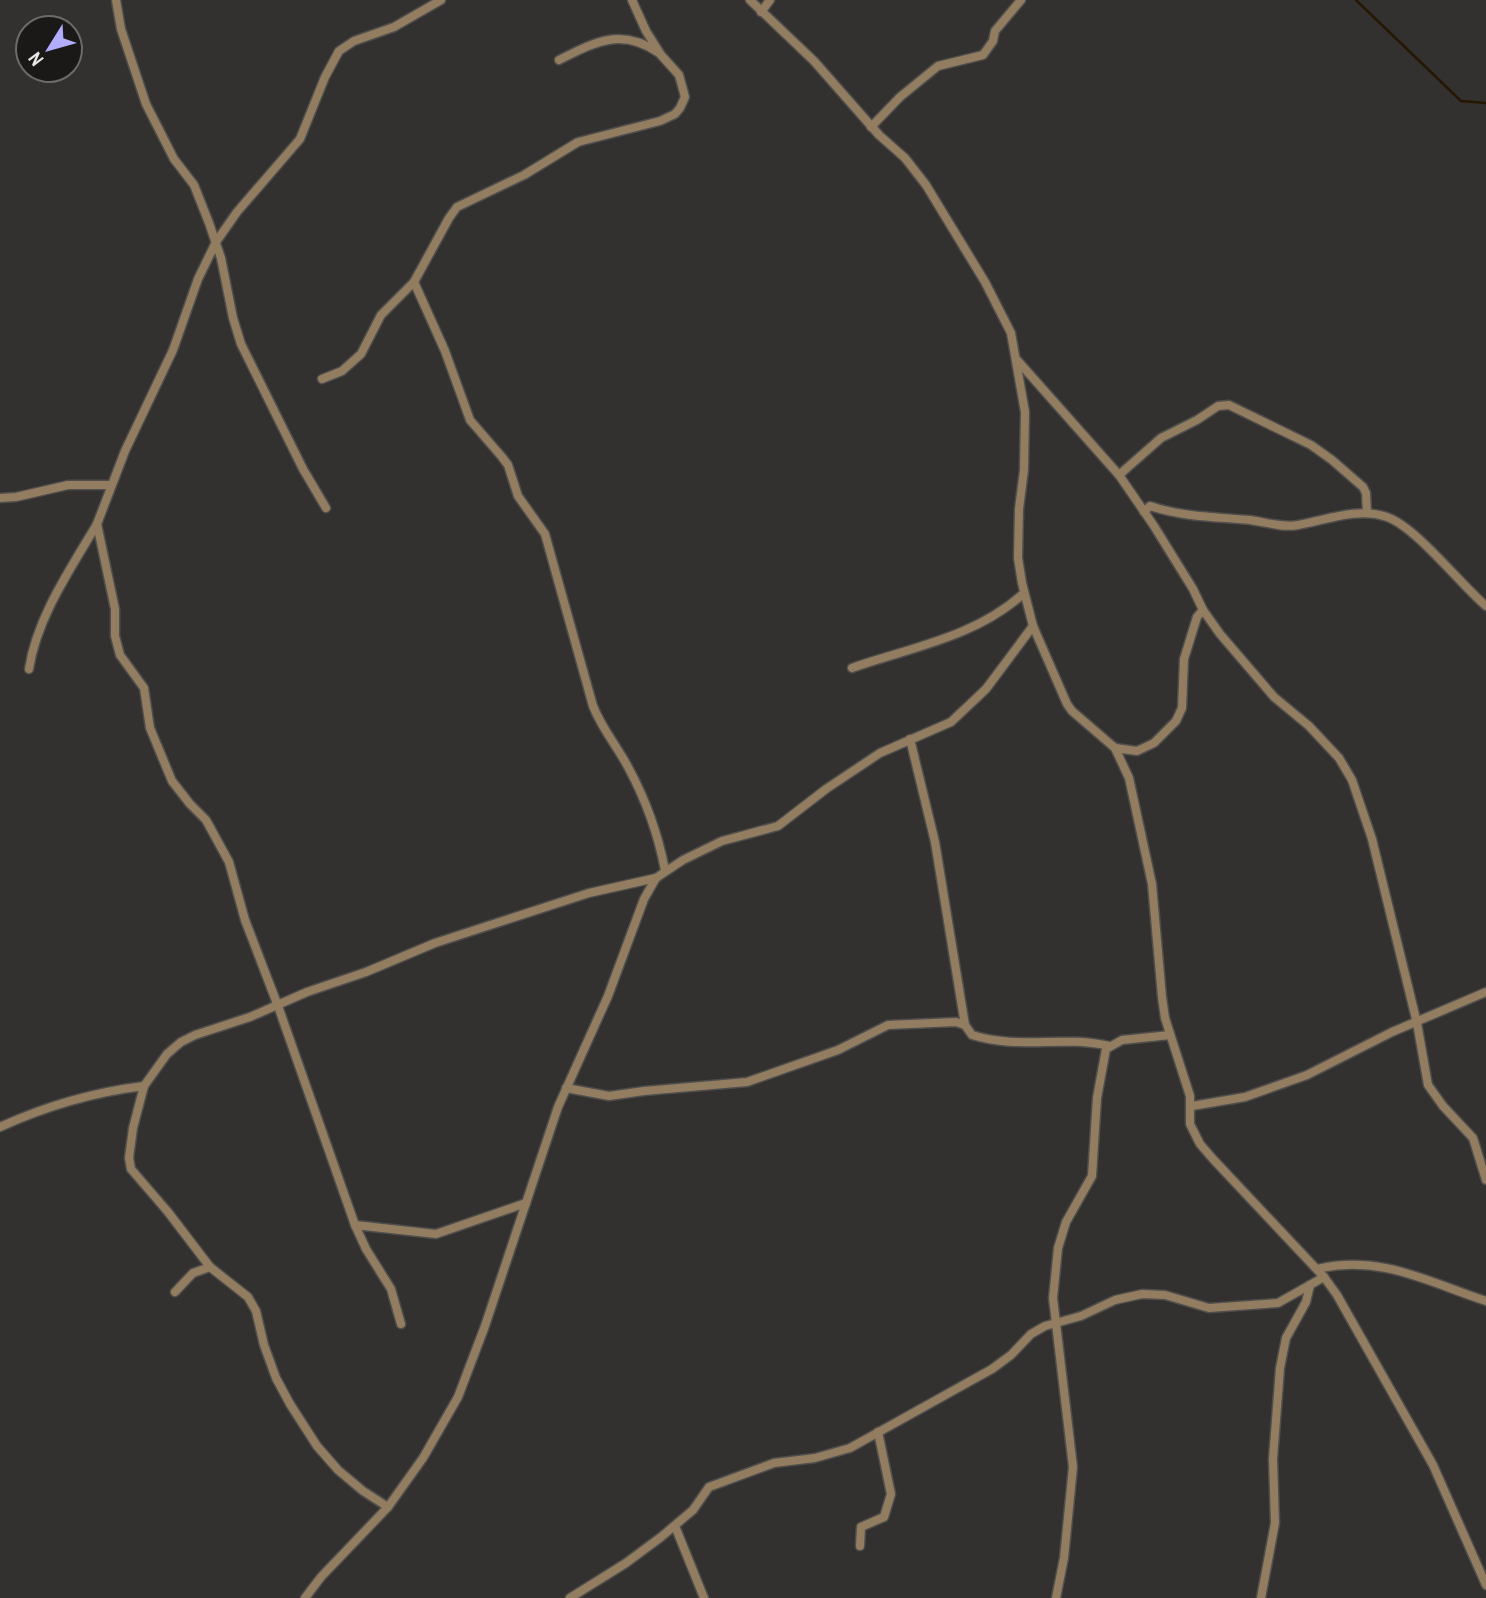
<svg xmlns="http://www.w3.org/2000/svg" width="1486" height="1598" font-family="'Archivo Narrow',sans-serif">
<rect width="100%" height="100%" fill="#33312f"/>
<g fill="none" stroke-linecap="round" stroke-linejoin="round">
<polyline stroke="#251701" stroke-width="2.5" points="1356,0 1461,101 1486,103"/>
<g stroke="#504e4c" stroke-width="11">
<g id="minor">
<polyline points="116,0 121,29 146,104 174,159 194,185 209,223 221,258 233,318 241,344 303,469 326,508"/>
<polyline points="750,0 814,61 879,135 905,158 926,185 985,282 1011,333 1025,412 1024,470 1019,509 1018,558 1022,583 1033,626 1067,704 1072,711 1115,748 1129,778 1152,884 1162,997 1165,1018 1190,1096 1190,1124 1200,1144 1213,1159 1324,1277 1337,1295 1433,1465 1486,1585"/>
<polyline points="761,12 770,0"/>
<path d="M559,60C595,42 621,27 659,53"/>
<polyline points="871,127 900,97 938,66 983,55 993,41 995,31 1021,0"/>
<path d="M414,282L445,351L470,420L502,457L508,465L518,496L545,534L593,706C602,729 617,746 628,767C646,800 658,834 665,870"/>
<polyline points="1017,360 1119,475 1154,526 1193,589 1203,610 1220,634 1274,697 1309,726 1339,758 1352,780 1372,839 1417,1023 1428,1085 1443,1106 1473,1138 1486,1180"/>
<polyline points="322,379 342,371 361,354 381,315 414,282 449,218 457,207 524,175 578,142 660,121 675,114 680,108 685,97 679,75 661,55 646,31 632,0"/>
<polyline points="1119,475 1161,438 1197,420 1218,406 1229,405 1311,445 1332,460 1363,487 1366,493 1367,513"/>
<polyline points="0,498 16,497 68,485 111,485"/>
<path d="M1144,512L1150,506C1183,517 1216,517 1250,520C1266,522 1282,528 1298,525C1327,520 1357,507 1387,517C1416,527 1461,585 1486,606"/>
<path d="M852,668C912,647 976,637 1024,593"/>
<path d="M29,669C37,617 71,568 97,524"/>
<polyline points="910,739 935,842 965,1025"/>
<polyline points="1115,748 1137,751 1154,743 1176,721 1182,708 1184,659 1197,617 1203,610"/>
<path d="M566,1088L609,1096L644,1091L747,1082L838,1050L888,1025L956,1022L965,1025L972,1035C1020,1050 1062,1035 1109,1046"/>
<polyline points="1192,1106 1245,1097 1307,1075 1392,1032 1486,992"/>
<path d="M0,1127C46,1106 95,1092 144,1086"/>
<polyline points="355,1225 436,1234 526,1203"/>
<path d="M1317,1269C1380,1254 1428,1282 1486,1301"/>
<polyline points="175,1292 193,1273 210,1267"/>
<polyline points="401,1324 391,1289 366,1249 355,1225 278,1006 245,920 229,862 206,820 190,804 172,781 150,728 144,688 120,655 115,636 115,609 97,524 125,451 173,350 198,279 216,242 237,212 300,139 325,77 339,51 354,41 394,27 441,0"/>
<polyline points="388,1507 363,1491 338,1470 317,1446 290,1404 276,1378 264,1345 256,1311 248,1297 210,1267 168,1212 131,1169 129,1158 133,1128 144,1086 167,1054 181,1042 195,1035 250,1017 307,992 366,972 435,943 589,893 656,878"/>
<polyline points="675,1526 704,1598"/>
<polyline points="860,1546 861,1527 884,1517 891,1494 878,1432"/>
<polyline points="305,1598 321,1577 388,1507 423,1458 458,1397 485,1326 558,1107 608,996 644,899 656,878 683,860 722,841 778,826 826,789 880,753 951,722 986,689 1033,626"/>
<polyline points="570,1598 626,1563 661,1537 693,1510 709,1487 774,1463 815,1458 850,1448 992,1369 1011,1355 1031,1334 1045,1326 1081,1316 1115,1300 1142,1294 1165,1295 1209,1308 1278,1303 1324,1277"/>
<polyline points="1056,1598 1064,1558 1073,1467 1053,1298 1058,1248 1066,1222 1092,1176 1097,1098 1106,1049 1122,1040 1170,1035"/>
<polyline points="1261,1598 1275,1523 1273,1459 1280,1368 1286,1338 1306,1302 1310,1285"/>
</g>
</g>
<use href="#minor" stroke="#927d60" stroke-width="8"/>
</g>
<g transform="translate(49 49) rotate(233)"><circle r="33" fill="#1a1918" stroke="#6c6b6a" stroke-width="2"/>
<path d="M0-5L12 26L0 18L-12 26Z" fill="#b1adfa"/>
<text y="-10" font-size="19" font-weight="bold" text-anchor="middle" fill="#e8e7e5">N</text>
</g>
</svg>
